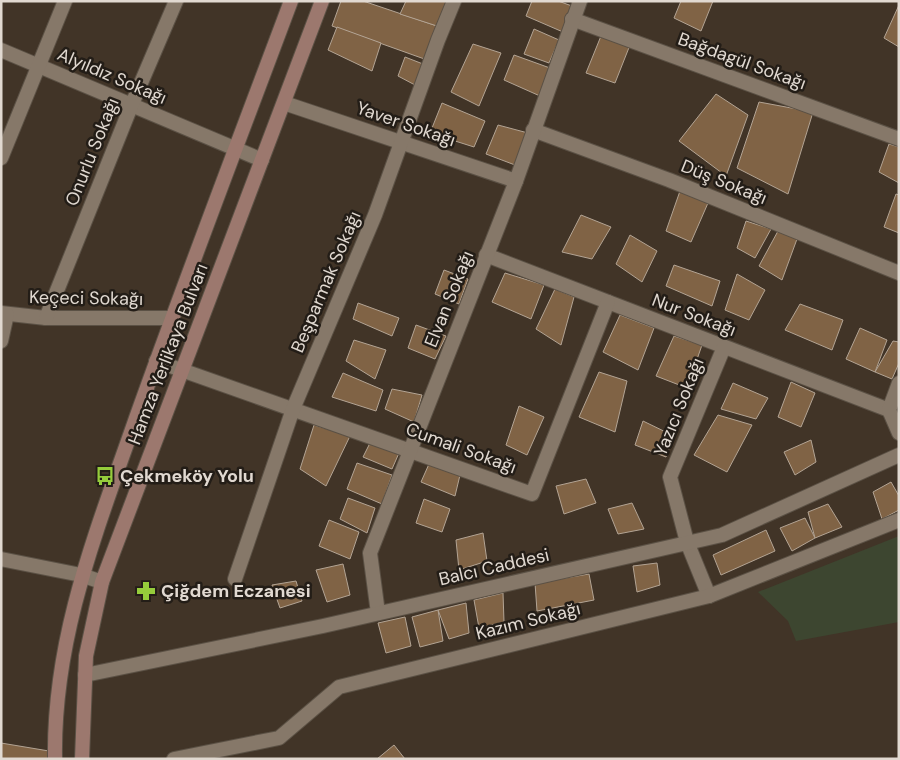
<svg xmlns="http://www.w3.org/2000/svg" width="900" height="760" font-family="'DM Sans',sans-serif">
<rect width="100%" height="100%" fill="#413427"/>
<polygon fill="#3d4630" points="899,536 899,622 796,641 788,621 758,592"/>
<g fill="#806345" stroke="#b3a494">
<polygon points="341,1 363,1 437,26 430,61 332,26"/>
<polygon points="406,1 453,1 437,26 400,14"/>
<polygon points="532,1 558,1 572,6 563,32 526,16"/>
<polygon points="681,1 713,1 701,31 674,18"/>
<polygon points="899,5 899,47 884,38"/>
<polygon points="337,27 381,43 372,71 328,50"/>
<polygon points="534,29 559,40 549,63 524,54"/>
<polygon points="601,36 630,45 615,83 586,73"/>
<polygon points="473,44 501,53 479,106 451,92"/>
<polygon points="514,55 550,68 540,96 504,80"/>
<polygon points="405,57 423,64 415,85 398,76"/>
<polygon points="716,94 748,115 726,176 679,141"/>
<polygon points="759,102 813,112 788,194 737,168"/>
<polygon points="442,103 485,121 474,147 430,133"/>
<polygon points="498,125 528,133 515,165 486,154"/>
<polygon points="889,144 899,147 899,183 879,172"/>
<polygon points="680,191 708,203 691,242 666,231"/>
<polygon points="896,194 899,195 899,233 884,227"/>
<polygon points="581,215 611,227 592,259 562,252"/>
<polygon points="746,221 771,229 755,258 737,248"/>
<polygon points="778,231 797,239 782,280 759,266"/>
<polygon points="630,235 657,251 642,282 616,264"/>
<polygon points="674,265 720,281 712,306 666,286"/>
<polygon points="444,270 468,279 459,304 435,294"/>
<polygon points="505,273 544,285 531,319 492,302"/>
<polygon points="737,274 765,290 749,320 725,310"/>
<polygon points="555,289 574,297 561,345 536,329"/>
<polygon points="358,303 399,318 392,336 353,319"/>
<polygon points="800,304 843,320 832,350 785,330"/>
<polygon points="620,315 654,328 638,370 603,352"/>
<polygon points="416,325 446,336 435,359 408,348"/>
<polygon points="860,328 887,340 875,372 846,359"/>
<polygon points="674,336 702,345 687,388 656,376"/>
<polygon points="354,340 386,350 375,379 346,361"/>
<polygon points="893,341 899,342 899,363 892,379 875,372"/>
<polygon points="599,372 627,381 615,432 579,417"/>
<polygon points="343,373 383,390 376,411 332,397"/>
<polygon points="791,382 815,393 801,427 778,417"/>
<polygon points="733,383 768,398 756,419 721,409"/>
<polygon points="392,389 422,395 414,422 385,409"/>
<polygon points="519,406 544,417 527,455 506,445"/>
<polygon points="718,415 752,425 727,472 694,455"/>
<polygon points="643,421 674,436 666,457 635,445"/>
<polygon points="314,425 350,436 326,486 300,469"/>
<polygon points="811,440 816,462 795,475 784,452"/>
<polygon points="370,443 399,453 392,469 363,457"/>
<polygon points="357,463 392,475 382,504 347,489"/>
<polygon points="429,464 460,475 455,496 421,482"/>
<polygon points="586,479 596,503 564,514 556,486"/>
<polygon points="891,482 899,496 899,510 882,519 873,492"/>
<polygon points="348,498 375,508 367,533 340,519"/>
<polygon points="424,499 450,509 442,532 416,523"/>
<polygon points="632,503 644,529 618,534 608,509"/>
<polygon points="828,504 842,527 815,538 808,512"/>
<polygon points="805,518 815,538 792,551 780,528"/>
<polygon points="329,520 359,532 350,559 319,546"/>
<polygon points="766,530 775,551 721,575 713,555"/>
<polygon points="483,533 487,561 459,570 456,540"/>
<polygon points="657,563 660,585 637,592 633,566"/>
<polygon points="343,564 350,595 327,602 316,570"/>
<polygon points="589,574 594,600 537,611 535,583"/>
<polygon points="296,581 302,601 280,608 272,585"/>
<polygon points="503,593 504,622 479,628 474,600"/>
<polygon points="466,603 469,633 449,639 438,610"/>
<polygon points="438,610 443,641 420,647 412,617"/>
<polygon points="405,617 411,646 386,653 378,623"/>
<polygon points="1,743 55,752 53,759 1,759"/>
<polygon points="394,745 405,759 377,759"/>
</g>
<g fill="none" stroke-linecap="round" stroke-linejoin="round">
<g stroke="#5b5145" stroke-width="16">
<g id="minor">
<polyline points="572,19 899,139"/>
<polyline points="1,50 262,160"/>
<polyline points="284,103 516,181"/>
<polyline points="533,130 669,180 899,273"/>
<polyline points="1,158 65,1"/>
<polyline points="486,255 889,410"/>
<polyline points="1,313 46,318 171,318"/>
<polyline points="46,318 132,104 176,1"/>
<polyline points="1,341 7,314"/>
<polyline points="156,361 532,494 608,302"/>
<polyline points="899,383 889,410 899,433"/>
<polyline points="1,559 81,575 102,582"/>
<polyline points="235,579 293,409 375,215 438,40 454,1"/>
<polyline points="709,596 687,542 670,477 724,347"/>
<polyline points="378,613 370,553 516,181 580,1"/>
<polyline points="85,675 323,626 722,535 899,455"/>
<polyline points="174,759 279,738 339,687 709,596 899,520"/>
</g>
</g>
<g stroke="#5b5145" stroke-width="16">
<g id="secondary">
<path d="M55,759C53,637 97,530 136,418C186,278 239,140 291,1"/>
<polyline points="82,759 86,656 102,582 322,1"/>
</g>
</g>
<use href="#minor" stroke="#867869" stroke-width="14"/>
<use href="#secondary" stroke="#9c786e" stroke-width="14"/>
</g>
<defs>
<g id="bus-bare" transform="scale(1.5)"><path d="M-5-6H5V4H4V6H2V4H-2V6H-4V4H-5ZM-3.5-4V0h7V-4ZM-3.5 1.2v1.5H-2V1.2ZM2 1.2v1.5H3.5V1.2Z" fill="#95cc3b" stroke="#231d17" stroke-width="2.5" paint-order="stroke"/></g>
<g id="pharmacy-bare" transform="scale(1.5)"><path d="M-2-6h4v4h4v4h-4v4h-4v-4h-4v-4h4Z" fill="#95cc3b" stroke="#231d17" stroke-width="2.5" paint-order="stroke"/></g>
</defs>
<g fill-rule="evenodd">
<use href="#bus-bare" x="105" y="476"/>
<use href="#pharmacy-bare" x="146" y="591"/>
</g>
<g text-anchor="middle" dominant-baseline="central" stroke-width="5" stroke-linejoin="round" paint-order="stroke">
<g font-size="18" fill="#e1d9d1" stroke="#231d17">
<text transform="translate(742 61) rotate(20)">Bağdagül Sokağı</text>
<text transform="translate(112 76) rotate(23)">Alyıldız Sokağı</text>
<text transform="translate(406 124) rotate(19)">Yaver Sokağı</text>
<text transform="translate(92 152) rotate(-68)">Onurlu Sokağı</text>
<text transform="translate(724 182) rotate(22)">Düş Sokağı</text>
<text transform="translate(326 282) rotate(-67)">Beşparmak Sokağı</text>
<text transform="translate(86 298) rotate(1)">Keçeci Sokağı</text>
<text transform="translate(449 299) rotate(-68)">Elvan Sokağı</text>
<text transform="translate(694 315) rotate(21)">Nur Sokağı</text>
<text transform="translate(168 354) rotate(-69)">Hamza Yerlikaya Bulvarı</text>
<text transform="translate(679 407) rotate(-68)">Yazıcı Sokağı</text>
<text transform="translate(461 448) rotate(20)">Cumali Sokağı</text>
<text transform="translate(494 567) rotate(-13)">Balcı Caddesi</text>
<text transform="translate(528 621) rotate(-14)">Kazım Sokağı</text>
</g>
<g font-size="18" font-weight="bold" fill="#e1d9d1" stroke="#231d17" text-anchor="start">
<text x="120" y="476">Çekmeköy Yolu</text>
<text x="161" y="591">Çiğdem Eczanesi</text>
</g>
</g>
<rect width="900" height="760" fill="none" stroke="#e1d9d1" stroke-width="5"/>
</svg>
